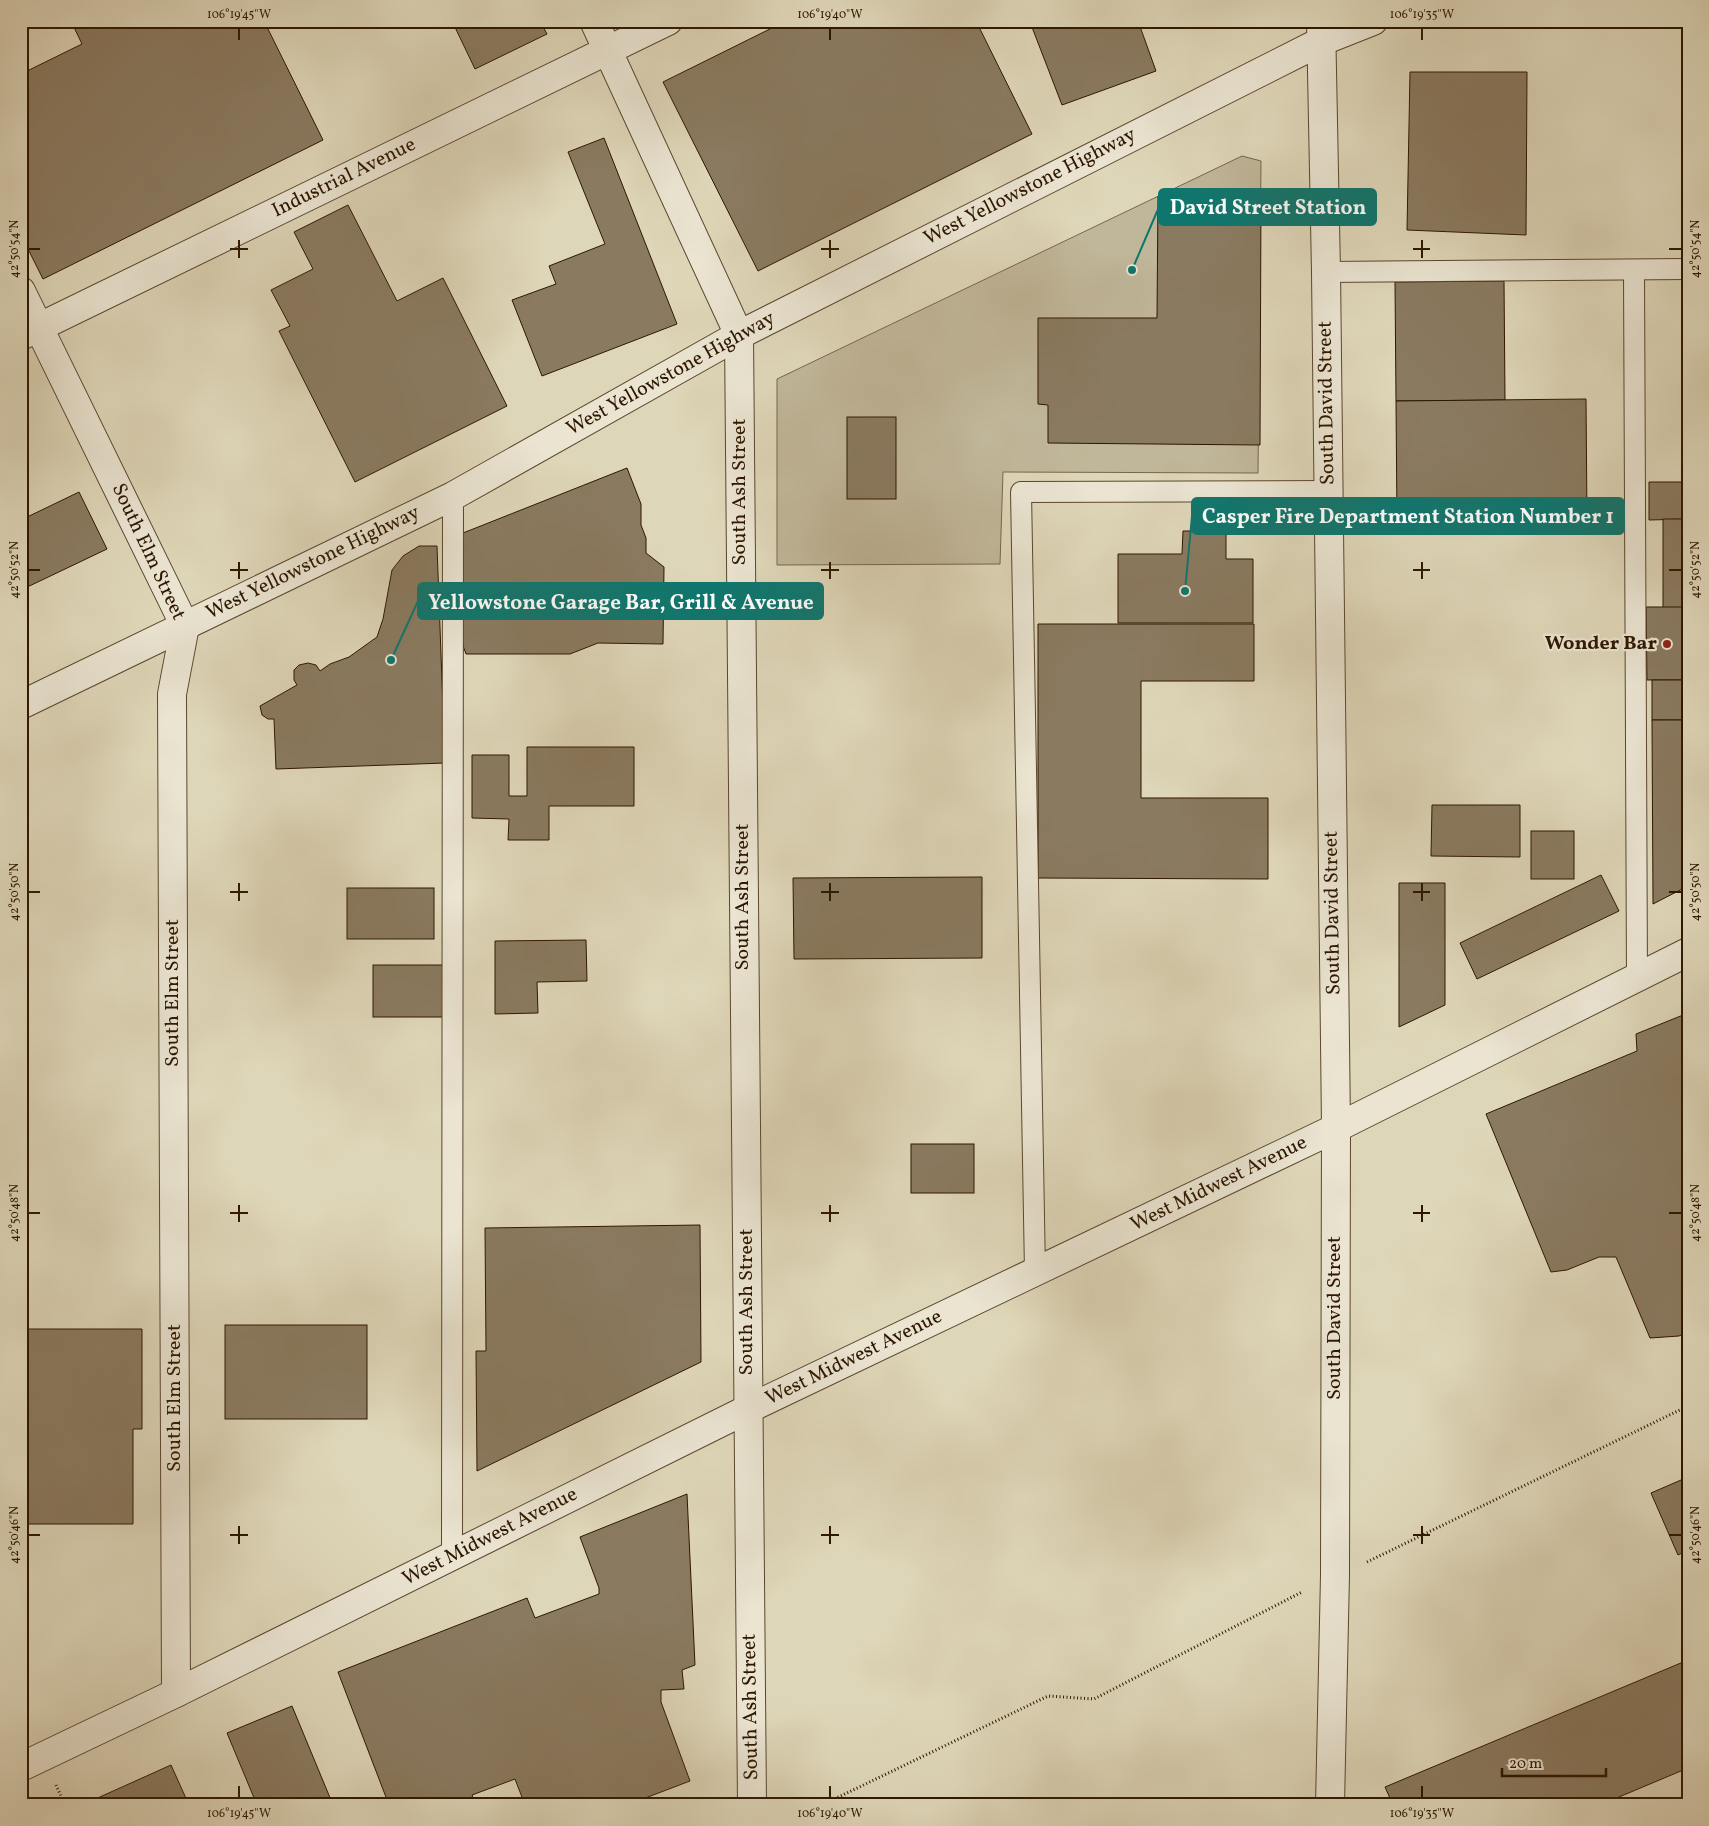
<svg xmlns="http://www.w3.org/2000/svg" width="1709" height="1826" font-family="Vollkorn,serif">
<rect width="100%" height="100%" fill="#ded6b8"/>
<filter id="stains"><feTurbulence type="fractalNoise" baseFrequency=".004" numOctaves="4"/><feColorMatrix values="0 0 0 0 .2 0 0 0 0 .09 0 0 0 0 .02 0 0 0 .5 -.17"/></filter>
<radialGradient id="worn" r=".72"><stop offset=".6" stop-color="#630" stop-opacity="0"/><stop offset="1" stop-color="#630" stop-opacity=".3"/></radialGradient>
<polygon fill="#c0b699" stroke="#77664c" points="1242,156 1261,161 1258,473 1003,472 1000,564 777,565 777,379"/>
<g fill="#8a7a60" stroke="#2e1700">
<polygon points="71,21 264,21 323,140 43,279 21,235 21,74 82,44"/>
<polygon points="452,21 540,21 547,34 475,69"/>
<polygon points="786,21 976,21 1032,134 758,271 663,82"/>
<polygon points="1138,21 1156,71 1062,105 1030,22"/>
<polygon points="1410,72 1527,72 1526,235 1407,230"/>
<polygon points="604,138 677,324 542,376 512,300 556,284 549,266 605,244 568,152"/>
<polygon points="1158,196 1261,196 1260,445 1048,443 1048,405 1038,404 1038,318 1157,318"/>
<polygon points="348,205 397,301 443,278 507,406 355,482 279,331 290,326 271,290 313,269 294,232"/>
<polygon points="1504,281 1505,400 1396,401 1395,282"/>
<polygon points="1586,399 1587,520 1397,522 1396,401"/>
<rect x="847" y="417" width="49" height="82"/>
<polygon points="627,468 641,504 641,525 646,538 646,553 664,567 663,644 598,643 570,654 466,654 462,643 463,533"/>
<polygon points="1649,482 1688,482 1688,519 1649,520"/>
<polygon points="79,492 107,549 21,590 21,520"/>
<rect x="1663" y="519" width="25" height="89"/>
<polygon points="1183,531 1226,531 1226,559 1253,559 1253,623 1118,623 1118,554 1182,554"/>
<polygon points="419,546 437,546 445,763 276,769 274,719 268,719 262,715 260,706 297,685 294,680 294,670 299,665 308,663 316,665 320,671 330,664 349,657 377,637 383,619 392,570 403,556"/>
<polygon points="1646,607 1688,607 1688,680 1647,680"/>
<polygon points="1038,624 1254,624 1254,681 1141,681 1141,798 1268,798 1268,879 1038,878"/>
<rect x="1652" y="680" width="36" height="40"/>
<polygon points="1652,720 1688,720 1688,886 1653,904"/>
<polygon points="527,747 634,747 634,806 549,806 549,840 508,840 509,819 472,818 472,755 509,755 509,796 527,796"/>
<polygon points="1432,805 1520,805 1520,857 1431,856"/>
<rect x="1531" y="831" width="43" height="48"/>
<polygon points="1601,875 1619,911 1477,979 1460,943"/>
<polygon points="982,877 982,958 794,959 793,878"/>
<polygon points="1399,883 1445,883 1445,1005 1399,1027"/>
<rect x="347" y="888" width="87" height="51"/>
<polygon points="586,940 587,981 537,982 538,1013 495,1014 495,941"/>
<rect x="373" y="965" width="70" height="52"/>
<polygon points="1688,1013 1688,1332 1679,1336 1650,1338 1616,1257 1599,1257 1567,1270 1551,1272 1486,1114 1637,1051 1636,1034"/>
<rect x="911" y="1144" width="63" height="49"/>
<polygon points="700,1225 701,1362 477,1471 476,1351 486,1351 485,1228"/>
<rect x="225" y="1325" width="142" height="94"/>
<polygon points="21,1329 142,1329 142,1429 133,1429 133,1524 21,1524"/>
<polygon points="1688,1477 1688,1550 1678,1555 1651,1493"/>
<polygon points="687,1494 695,1665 682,1670 684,1689 661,1690 661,1702 690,1781 627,1805 525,1805 515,1779 472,1795 476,1805 389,1805 338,1672 527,1598 535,1618 599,1594 599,1588 580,1537"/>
<polygon points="1688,1660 1688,1768 1600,1805 1393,1805 1385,1787"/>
<polygon points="292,1706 333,1805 257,1805 227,1733"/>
<polygon points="171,1765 189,1805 82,1805"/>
</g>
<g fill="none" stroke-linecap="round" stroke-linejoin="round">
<g stroke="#5a472e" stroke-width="22">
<g id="lane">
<polyline points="1634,270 1637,978"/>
<polyline points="1326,272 1688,269"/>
<polyline points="1035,1272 1021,492 1328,491"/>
<polyline points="452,1556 453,496"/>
</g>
</g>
<g stroke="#5a472e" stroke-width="30">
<g id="street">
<polyline points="594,21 739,335 752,1805"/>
<polyline points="1321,21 1326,272 1336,1128 1335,1575 1330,1805"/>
<polyline points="21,291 185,626 172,694 176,1693"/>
<polyline points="21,336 668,21"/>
<polyline points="21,705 453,496 739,335 1320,42 1373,21"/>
<polyline points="21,1767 176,1693 748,1409 1336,1128 1688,952"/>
</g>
</g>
<g stroke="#2e1700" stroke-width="3" stroke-dasharray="1 2.5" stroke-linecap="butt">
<polyline points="1367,1562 1688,1406"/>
<polyline points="56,1785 65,1805"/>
<polyline points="822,1805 1048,1696 1094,1699 1302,1592"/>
</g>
<use href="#lane" stroke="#eae4d1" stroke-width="20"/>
<use href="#street" stroke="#eae4d1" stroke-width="28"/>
</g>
<path fill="none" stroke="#2e1700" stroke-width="2" d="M239,28V40M830,28V40M1422,28V40M239,240V258M830,240V258M1422,240V258M28,249H40M230,249H248M821,249H839M1413,249H1430M1669,249H1682M239,562V579M830,562V579M1422,562V579M28,570H40M230,570H248M821,570H839M1413,570H1430M1669,570H1682M239,883V901M830,883V901M1422,883V901M28,892H40M230,892H248M821,892H839M1413,892H1430M1669,892H1682M239,1205V1222M830,1205V1222M1422,1205V1222M28,1213H40M230,1213H248M821,1213H839M1413,1213H1430M1669,1213H1682M239,1526V1544M830,1526V1544M1422,1526V1544M28,1535H40M230,1535H248M821,1535H839M1413,1535H1430M1669,1535H1682M239,1786V1798M830,1786V1798M1422,1786V1798"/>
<circle fill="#8f2418" stroke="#eae4d1" stroke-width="2" cx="1667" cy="644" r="5"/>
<g text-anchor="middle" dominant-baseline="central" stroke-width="4.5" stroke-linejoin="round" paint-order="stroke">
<g font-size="20" fill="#2e1700" stroke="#eae4d1">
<text transform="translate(344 178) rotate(-26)">Industrial Avenue</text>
<text transform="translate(1030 187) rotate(-27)">West Yellowstone Highway</text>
<text transform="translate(671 374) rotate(-29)">West Yellowstone Highway</text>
<text transform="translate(1327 403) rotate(-91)">South David Street</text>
<text transform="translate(740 492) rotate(-90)">South Ash Street</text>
<text transform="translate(148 552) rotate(65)">South Elm Street</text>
<text transform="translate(313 563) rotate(-26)">West Yellowstone Highway</text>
<text transform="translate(743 897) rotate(-90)">South Ash Street</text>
<text transform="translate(1333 913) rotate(-91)">South David Street</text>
<text transform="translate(173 993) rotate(-90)">South Elm Street</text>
<text transform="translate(1219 1184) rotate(-26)">West Midwest Avenue</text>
<text transform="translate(747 1302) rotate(-90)">South Ash Street</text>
<text transform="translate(1335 1318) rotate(-90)">South David Street</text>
<text transform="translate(854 1358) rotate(-26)">West Midwest Avenue</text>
<text transform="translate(175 1398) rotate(-90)">South Elm Street</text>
<text transform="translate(490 1537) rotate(-27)">West Midwest Avenue</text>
<text transform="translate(751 1707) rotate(-91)">South Ash Street</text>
</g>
<g font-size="20" font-weight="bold" fill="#2e1700" stroke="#eae4d1" text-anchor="end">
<text x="1657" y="644">Wonder Bar</text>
</g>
</g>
<path fill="none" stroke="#0f766e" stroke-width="2" d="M1132 270L1159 207M1185 591L1192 516M391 660L418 601"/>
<g fill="#0f766e" stroke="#eae4d1" stroke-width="2">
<circle cx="1132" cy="270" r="5"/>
<circle cx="1185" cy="591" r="5"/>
<circle cx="391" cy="660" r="5"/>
</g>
<g fill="#0f766e" stroke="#0f766e" stroke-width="2">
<rect x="1159" y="189" width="217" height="36" rx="5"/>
<rect x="1192" y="498" width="432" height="36" rx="5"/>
<rect x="418" y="583" width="405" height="36" rx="5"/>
</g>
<g font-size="21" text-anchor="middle" font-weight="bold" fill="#fff">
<text x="1268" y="214">David Street Station</text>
<text x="1408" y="523">Casper Fire Department Station Number 1</text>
<text x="621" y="609">Yellowstone Garage Bar, Grill &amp; Avenue</text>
</g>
<rect width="1709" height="1826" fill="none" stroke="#ded6b8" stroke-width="55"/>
<path d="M1502 1768v8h104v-8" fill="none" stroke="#2e1700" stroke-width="2.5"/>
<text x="1509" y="1768" font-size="15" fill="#2e1700" stroke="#eae4d1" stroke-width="4" paint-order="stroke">20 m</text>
<rect x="28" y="28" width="1654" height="1770" fill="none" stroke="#2e1700" stroke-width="2"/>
<g font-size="12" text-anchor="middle" fill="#2e1700">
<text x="239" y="18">106°19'45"W</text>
<text x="830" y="18">106°19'40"W</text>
<text x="1422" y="18">106°19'35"W</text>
<text transform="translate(14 249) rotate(-90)" y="4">42°50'54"N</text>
<text transform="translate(1695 249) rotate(-90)" y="4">42°50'54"N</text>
<text transform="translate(14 570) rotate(-90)" y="4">42°50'52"N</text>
<text transform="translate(1695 570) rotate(-90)" y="4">42°50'52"N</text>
<text transform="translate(14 892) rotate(-90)" y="4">42°50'50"N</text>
<text transform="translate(1695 892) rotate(-90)" y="4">42°50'50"N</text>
<text transform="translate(14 1213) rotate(-90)" y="4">42°50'48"N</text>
<text transform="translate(1695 1213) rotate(-90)" y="4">42°50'48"N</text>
<text transform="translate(14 1535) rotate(-90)" y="4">42°50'46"N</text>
<text transform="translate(1695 1535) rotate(-90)" y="4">42°50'46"N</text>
<text x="239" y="1817">106°19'45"W</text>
<text x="830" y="1817">106°19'40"W</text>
<text x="1422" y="1817">106°19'35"W</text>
</g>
<rect width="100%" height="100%" filter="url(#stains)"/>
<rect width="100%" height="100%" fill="url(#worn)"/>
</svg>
